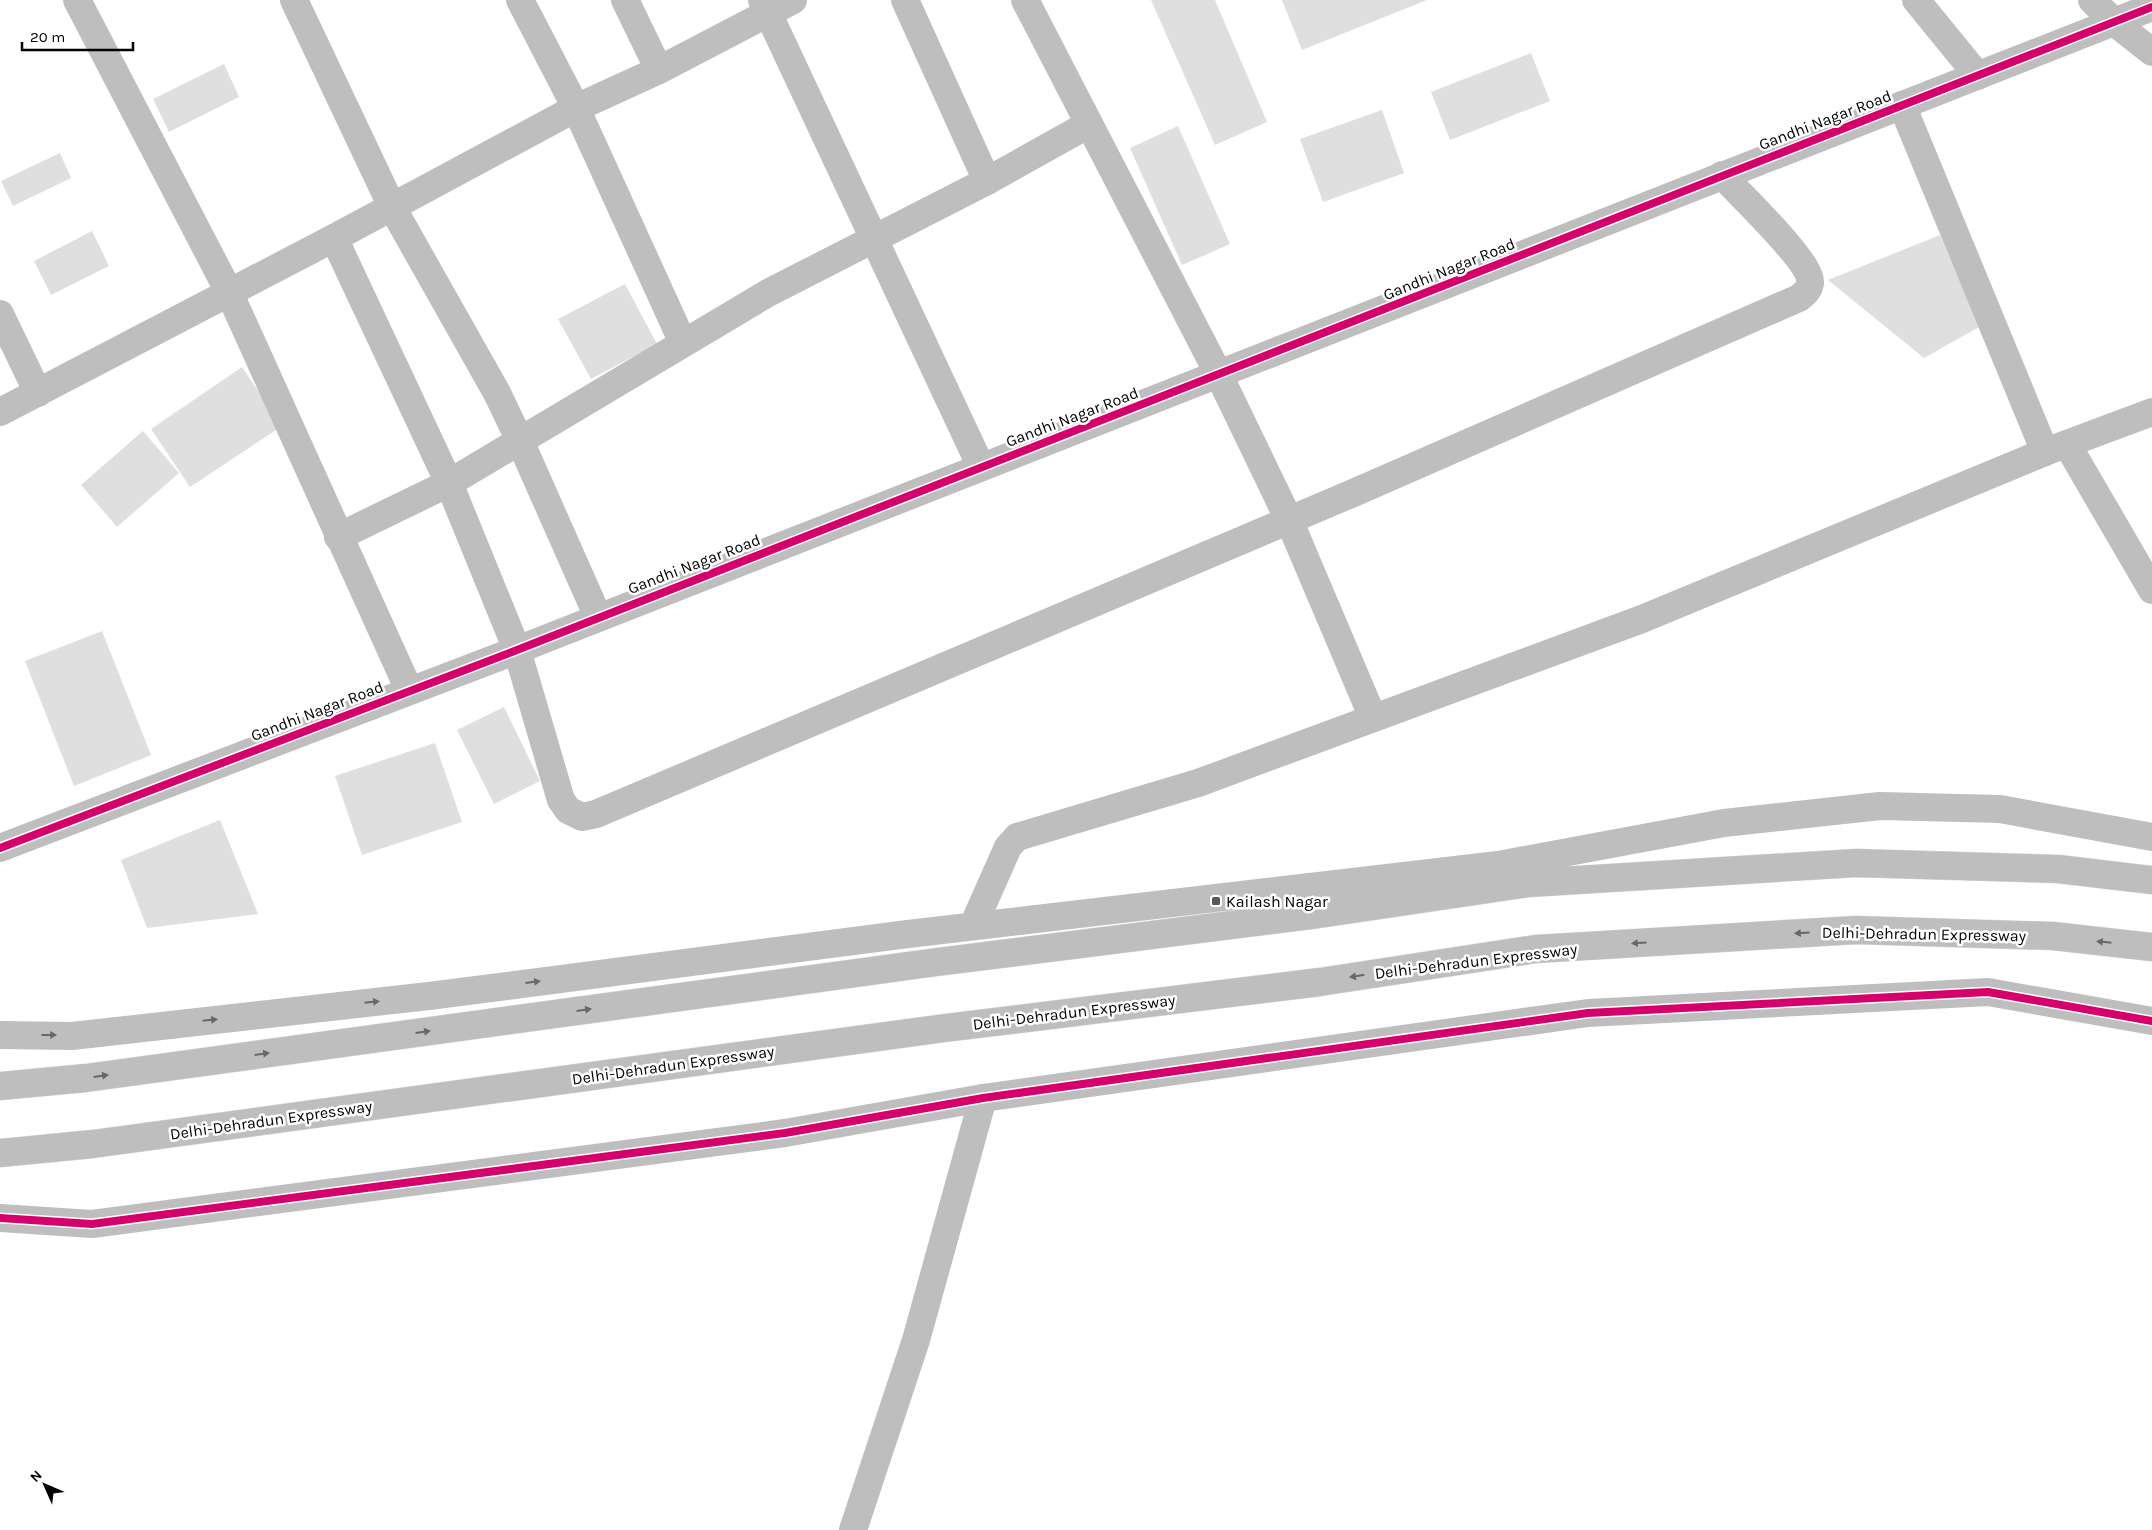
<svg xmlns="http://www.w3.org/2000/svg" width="2152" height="1530" font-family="Karla,sans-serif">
<rect width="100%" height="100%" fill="#fff"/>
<g fill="#dfdfdf">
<polygon points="1151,0 1215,0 1267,122 1215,145"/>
<polygon points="1282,0 1427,0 1302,50"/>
<polygon points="1531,53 1550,101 1450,140 1431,92"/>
<polygon points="224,64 239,97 169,132 153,99"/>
<polygon points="1382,110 1404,173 1323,202 1300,139"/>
<polygon points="1178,126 1230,244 1182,265 1130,148"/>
<polygon points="60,153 71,178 13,206 1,181"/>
<polygon points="92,231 109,266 51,295 34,261"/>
<polygon points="1940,235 1979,327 1924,358 1828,280"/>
<polygon points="625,284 657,344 591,379 558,319"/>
<polygon points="242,367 282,426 190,487 151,429"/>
<polygon points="143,431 179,473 117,527 81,485"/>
<polygon points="102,631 151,755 74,786 25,661"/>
<polygon points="504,707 540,781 494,804 457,730"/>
<polygon points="435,743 462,822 362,855 335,776"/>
<polygon points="220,820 258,914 147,928 121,860"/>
</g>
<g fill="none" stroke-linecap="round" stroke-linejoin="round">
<g stroke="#dbdbdb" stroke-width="29">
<g id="motorway">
<polyline points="0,1086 86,1078 937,962 1311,915 1529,883 1856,863 2058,869 2152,880"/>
<polyline points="0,1153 93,1144 945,1028 1320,982 1536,949 1856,930 2053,936 2152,947"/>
</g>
</g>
<g stroke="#bebebe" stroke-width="28">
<polyline points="77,0 229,292 409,690"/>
<polyline points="294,0 392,207 497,393 520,441 598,617"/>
<polyline points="520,0 576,108 683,343"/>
<polyline points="625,0 659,70"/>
<polyline points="762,0 981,467"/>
<polyline points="905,0 987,181"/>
<polyline points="1025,0 1219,375 1289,520 1373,718"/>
<polyline points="1916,0 1978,76"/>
<polyline points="2092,0 2114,22 2152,52"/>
<polyline points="1902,105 2045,452"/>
<path d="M334,238L449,483L517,650L561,800L568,810L582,817L596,814L1351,494L1799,298C1805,293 1809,290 1810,283C1812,262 1738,193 1722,175"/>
<polyline points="0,314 38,393"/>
<polyline points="0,412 334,238 576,108 659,70 793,0"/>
<polyline points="2067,444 2152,590"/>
<polyline points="338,537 449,483 768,293 987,181 1089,124"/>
<polyline points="973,926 1008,847 1017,837 1198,783 1642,619 2045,452 2152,412"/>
<polyline points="853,1530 916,1340 983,1098"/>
</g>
<g stroke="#bebebe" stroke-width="28">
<polyline points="0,848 517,650 2152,7"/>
<polyline points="0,1035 72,1036 429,996 908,934 1498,865 1724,823 1880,806 2000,809 2152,837"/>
<polyline points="0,1218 92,1224 785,1133 983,1098 1588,1013 1988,992 2152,1021"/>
</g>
<use href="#motorway" stroke="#bebebe" stroke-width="28"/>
<g stroke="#fff" stroke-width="11">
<g id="cycleway">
<polyline points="0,848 517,650 2152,7"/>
<polyline points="0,1218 92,1224 785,1133 983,1098 1588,1013 1988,992 2152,1021"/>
</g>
</g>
<use href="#cycleway" stroke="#d6006c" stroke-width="8"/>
</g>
<defs><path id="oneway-solid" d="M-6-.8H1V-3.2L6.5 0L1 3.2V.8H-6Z" transform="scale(1.25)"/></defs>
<g fill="#686868">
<use href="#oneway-solid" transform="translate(1802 933) rotate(176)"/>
<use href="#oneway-solid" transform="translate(2104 942) rotate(-174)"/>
<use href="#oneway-solid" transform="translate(1639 943) rotate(176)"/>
<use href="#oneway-solid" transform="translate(1357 976) rotate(171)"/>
<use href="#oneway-solid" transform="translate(533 982) rotate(-7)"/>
<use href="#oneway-solid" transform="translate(372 1002) rotate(-6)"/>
<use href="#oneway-solid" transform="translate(584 1010) rotate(-8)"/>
<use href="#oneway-solid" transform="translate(210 1020) rotate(-6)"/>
<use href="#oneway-solid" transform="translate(423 1032) rotate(-8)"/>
<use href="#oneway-solid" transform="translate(49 1035)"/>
<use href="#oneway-solid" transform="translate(262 1054) rotate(-8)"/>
<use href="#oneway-solid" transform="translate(101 1076) rotate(-8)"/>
</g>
<rect fill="#595959" stroke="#fff" stroke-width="2" x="1211" y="896" width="10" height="10" rx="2.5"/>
<g text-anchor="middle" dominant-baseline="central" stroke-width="5" stroke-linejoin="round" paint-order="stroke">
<g font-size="16" fill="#000" stroke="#fff">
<text transform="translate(1825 120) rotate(-21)">Gandhi Nagar Road</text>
<text transform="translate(1449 269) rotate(-22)">Gandhi Nagar Road</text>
<text transform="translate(1072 417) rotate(-21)">Gandhi Nagar Road</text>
<text transform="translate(694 564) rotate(-21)">Gandhi Nagar Road</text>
<text transform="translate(317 711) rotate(-21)">Gandhi Nagar Road</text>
<text transform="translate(1924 934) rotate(1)">Delhi-Dehradun Expressway</text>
<text transform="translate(1476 961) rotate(-7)">Delhi-Dehradun Expressway</text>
<text transform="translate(1074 1012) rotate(-7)">Delhi-Dehradun Expressway</text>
<text transform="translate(673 1065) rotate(-8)">Delhi-Dehradun Expressway</text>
<text transform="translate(271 1120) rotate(-8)">Delhi-Dehradun Expressway</text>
</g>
<g font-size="16" fill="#000" stroke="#fff" text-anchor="start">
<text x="1226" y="901">Kailash Nagar</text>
</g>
</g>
<g transform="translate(45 1485) rotate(315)" stroke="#ffffff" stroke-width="4" paint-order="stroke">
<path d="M0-4L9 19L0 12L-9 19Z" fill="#000000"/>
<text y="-8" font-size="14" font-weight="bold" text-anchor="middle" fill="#000000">N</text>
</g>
<path d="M22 42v8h111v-8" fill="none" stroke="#000000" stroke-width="2.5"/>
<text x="30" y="42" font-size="15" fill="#000000" stroke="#ffffff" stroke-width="4" paint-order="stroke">20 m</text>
</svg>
